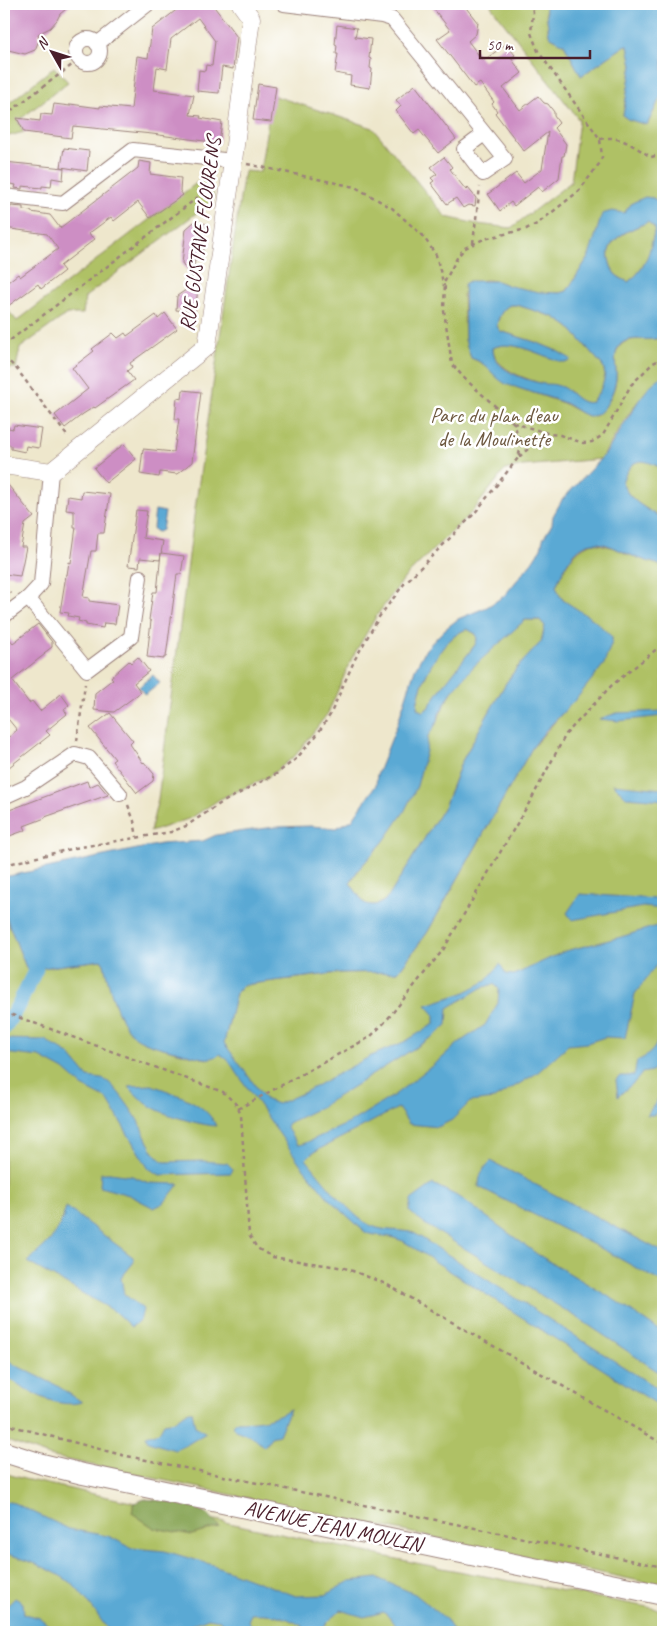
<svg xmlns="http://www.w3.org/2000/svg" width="667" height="1636" font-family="Caveat,sans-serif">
<rect width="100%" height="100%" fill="#fff"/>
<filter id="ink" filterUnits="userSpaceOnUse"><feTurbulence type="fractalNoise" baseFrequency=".02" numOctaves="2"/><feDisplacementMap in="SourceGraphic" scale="10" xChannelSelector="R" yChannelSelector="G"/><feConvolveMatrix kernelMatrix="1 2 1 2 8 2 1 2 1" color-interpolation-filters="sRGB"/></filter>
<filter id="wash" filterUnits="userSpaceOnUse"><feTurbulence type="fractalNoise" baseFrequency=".0096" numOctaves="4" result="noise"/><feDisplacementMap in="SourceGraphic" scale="20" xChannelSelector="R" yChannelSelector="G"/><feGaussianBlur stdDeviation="1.12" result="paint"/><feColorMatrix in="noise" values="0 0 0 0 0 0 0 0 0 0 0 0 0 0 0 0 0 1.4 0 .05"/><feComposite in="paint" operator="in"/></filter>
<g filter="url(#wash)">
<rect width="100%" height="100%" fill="#eee7cc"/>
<g fill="#afc165" stroke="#7c7048">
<path d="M492,4H545L549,35L551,37L564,44L581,76L626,45L628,46L632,65L623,115L624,117L647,125L663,92V205L653,198L632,203L624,214L612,211L589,256L567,291C550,296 527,292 509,286C500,282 489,278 479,281C473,283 468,290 463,294L465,340L471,358L484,364L493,373L516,387L563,403L581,413L596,416C606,406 615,393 616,379C617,368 612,355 620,346C631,333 655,345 663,335V375C636,397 619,430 601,459L523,466L505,470L472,512L406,576L377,615L352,658L328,713L295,756L268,777L220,799L191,818L150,832L158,799L194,516L244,171L260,172L272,95L373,128L446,217L477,224L511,228L571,182L579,120L491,6Z"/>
<polygon points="54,67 68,82 18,121 24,132 5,137 4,141 4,107"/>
<polygon points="207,175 214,197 211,202 85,297 83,314 67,314 20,348 16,368 4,368 4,306 17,321"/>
<path d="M648,222L655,228C650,251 648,267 628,282C624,280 618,277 615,274C612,271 610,264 609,259C605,238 633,229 648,222Z"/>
<path d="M510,305H517L554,317L569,327L603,366C608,380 600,392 592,402C583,405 575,398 569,391C549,385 493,375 493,348C514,337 547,361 569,362L557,351L538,343L500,331L497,326C498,318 502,309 510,305Z"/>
<path d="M645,460L663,469V519C648,509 628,501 622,482C627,469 631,461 645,460Z"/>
<path d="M594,543L615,548L627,554L663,566V1586L49,1456L4,1440V917H6L27,970L101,960L104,964L115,1005L143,1041L173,1051L207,1059L223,1046L236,993L243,985L337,973L398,972L427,933L532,748L587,685L579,611C568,605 559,599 556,586C564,569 573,548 594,543Z"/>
<path d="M525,620H540L545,626L541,642L516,669L506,683L483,723L461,763L445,805L391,893C383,903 376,908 364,903L350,883L358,870L384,841L422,762C425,754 425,745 428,736C429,730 436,726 438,720C452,678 492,648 525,620Z"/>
<path d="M467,629L476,634L477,640L475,645L440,690L428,708L423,712L417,708C418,683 442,637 467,629Z"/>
<polygon points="4,1473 24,1479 416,1563 663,1610 663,1632 4,1632"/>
</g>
<path fill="#8ba75a" stroke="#6a6342" d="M145,1499C170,1502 205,1503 219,1527L192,1535L154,1528L132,1513L134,1503Z"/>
<g fill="#5aa9d4" stroke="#526480" fill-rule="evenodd">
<polygon points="545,4 663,4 663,92 647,125 627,119 623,115 632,65 628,46 626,45 581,76 564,44 551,37 549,34"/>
<path d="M645,197L653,198L663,205V335C655,345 631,333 620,345C612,355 617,367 616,379C615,388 610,399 605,407C601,412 596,417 589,416C581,415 571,405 562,402C548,397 533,393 518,388C514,386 508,386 504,383C490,374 489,364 471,358L465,340L464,284L469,281H497L510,286L539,292L560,293L567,291L589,256L602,214L612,211L624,213L632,203ZM648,222L655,228C650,250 647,269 628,282C624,280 618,277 615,274C612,270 610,264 609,259C605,238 632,229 648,222ZM510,305H517L554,317L569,327L603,366C608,379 600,392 592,402C578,406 571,389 559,386C554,384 549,384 544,384C526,380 492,370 493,348C511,338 544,357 562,362H569L571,359L557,351L538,343L500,331L497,326C498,317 502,309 510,305Z"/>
<path d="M663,375V469C641,457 632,457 622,482C628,501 648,509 663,519V566C651,562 638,559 626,553C616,549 605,542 593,543C573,545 563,571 556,586L560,596L563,600L594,620L612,637V642L604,664L577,698L546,730L532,748L427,933L398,972L337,973L243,985L236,993L224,1043L266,1100L278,1104L305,1092L369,1057L406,1041L434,1024V1014L426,1005L463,993L486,981L500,964L506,974L514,975L565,951L621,937L663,924V956L635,994L625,1038L605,1037L587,1043L568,1045L537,1073L494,1099L470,1102L452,1120L438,1127L409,1124L398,1108L312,1153L306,1159C320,1176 353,1219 372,1226C385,1232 401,1229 414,1233L663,1392V1408L403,1241L391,1237L375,1235L366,1233L330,1200L301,1165L228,1060L220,1054C211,1062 198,1057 187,1054C172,1050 144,1045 133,1035C116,1019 109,985 104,964L101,960L27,970L6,917H4V877L161,844L203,841L216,835L275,827L311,826L336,828L352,820L376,785L377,775L397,725L415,669L426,649L444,630L458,619L487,607L504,596L532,562L541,548L543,539L552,524L553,516L562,500L606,453L639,400L650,386ZM525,620H540L545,626L541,642L516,669L506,683L483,723L461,763L445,805L391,893C384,903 376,908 364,903L350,883L358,870L384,841L404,812L417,786L426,751L428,736L438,721L439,714L451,693L473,667ZM467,629L476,634L477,640L475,645L440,690L428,708L423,712L417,708C418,683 442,637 467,629ZM494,984L499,989L498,1003L485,1025L460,1042L441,1059L393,1096L349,1123L303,1144L298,1145L286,1127L288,1123L321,1107L434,1036L447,1025L448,1008L481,988Z"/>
<polygon points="155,510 165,512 162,530 158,532 155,531 153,528"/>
<polygon points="153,675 160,683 145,695 139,687"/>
<polygon points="663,711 663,716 619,721 599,719 617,713"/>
<polygon points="613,784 663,789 663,800 626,797"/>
<polygon points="580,894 657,899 663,902 663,909 643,907 572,920 567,913"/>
<path d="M663,1016V1060L652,1071L642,1073C636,1083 626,1088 618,1097L616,1080L620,1076H634L637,1061C660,1050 658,1040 661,1017Z"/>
<path d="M4,1039L45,1040L69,1054L88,1077C93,1078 102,1078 107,1081C116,1087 130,1108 136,1117C143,1129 152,1158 165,1162L203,1161L227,1163L233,1169L231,1173L160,1175L148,1168L107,1099L82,1086L64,1070L40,1057L4,1053Z"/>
<path d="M152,1085C175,1094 206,1102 216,1126C200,1125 165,1115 152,1107C143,1102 135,1094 128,1086Z"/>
<polygon points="663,1092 663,1110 653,1115 647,1115"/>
<path d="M491,1161L663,1252V1283L606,1251L479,1187C479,1175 482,1170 491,1161Z"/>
<polygon points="101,1173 110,1173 132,1176 149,1183 179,1184 164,1203 154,1208 129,1195 100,1187"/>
<polygon points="433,1184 461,1198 537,1254 616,1301 663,1333 663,1375 578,1318 423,1223 409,1211 411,1200"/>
<path d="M66,1207L133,1257L134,1262L121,1278L124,1294L143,1309L140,1321L131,1327L114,1311L27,1262C49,1242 58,1237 66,1207Z"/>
<path d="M4,1357L15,1365L56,1385L82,1402C55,1410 25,1389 4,1375Z"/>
<path d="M290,1409L279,1435L271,1437L264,1447L253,1437L235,1430L233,1425L236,1422C259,1421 270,1421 290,1409Z"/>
<polygon points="188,1411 192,1411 195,1426 206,1433 188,1444 175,1450 148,1442 146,1436 159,1432 164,1423 174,1421"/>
<path d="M4,1501L14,1503L69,1529L108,1536L132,1548L165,1551L213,1565L296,1596L325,1595L350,1581L377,1578L415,1594L446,1619L454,1632H403L384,1612L364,1617L340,1610L324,1626V1632H301L302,1626C284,1616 272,1613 251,1614L248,1621L258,1632H227L220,1620L208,1618L189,1626L191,1632H110C99,1618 89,1602 77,1589C62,1572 25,1559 4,1553Z"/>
<polygon points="15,1598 23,1603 24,1614 40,1618 54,1630 54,1632 4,1632 4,1604 6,1607"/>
</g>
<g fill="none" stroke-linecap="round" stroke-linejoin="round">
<polyline stroke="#5aa9d4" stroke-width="15" points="4,1028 18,1006 36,969 34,951"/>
</g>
<g id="blocks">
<g fill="#cd8ec4">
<polygon points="4,4 72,4 60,14 57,20 50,28 38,34 39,40 35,50 25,54 4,49"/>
<polygon points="184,4 212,4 237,37 233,69 222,67 219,93 197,91 199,70 205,71 206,65 212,66 215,41 198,18 171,39 167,69 157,67 154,90 194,95 190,115 201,116 200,118 222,122 219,143 152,134 73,126 71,138 24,132 17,118 40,121 41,114 52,115 54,104 70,106 70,104 100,108 100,106 131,109 137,56 148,58 152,29"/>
<polygon points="430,4 463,4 478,23 476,34 468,41 483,61 506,44 515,55 511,58 522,73 503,88 520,110 538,96 544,103 548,104 554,112 554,116 559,123 554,128 566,144 564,156 562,156 559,178 542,192 538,187 514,206 511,202 500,211 488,194 516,173 524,183 542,169 548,132 524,151 495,113 497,111 492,104 494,102 480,83 474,87 437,39 450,30"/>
<polygon points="337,25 357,28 355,37 371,39 369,58 371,59 370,68 372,69 370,88 350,85 351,76 335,73 338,54 336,54 337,45 335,44"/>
<polygon points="258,84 276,87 271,122 253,120"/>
<polygon points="415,85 456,139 438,153 419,130 414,134 396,111 401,106 396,100"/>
<polygon points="64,148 89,151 87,171 61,167"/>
<polygon points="444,157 452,167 450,169 458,180 466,190 468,188 476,198 475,206 468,205 463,208 456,198 447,204 431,183 434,181 431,178 437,174 431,167"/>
<polygon points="139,161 151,163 150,174 181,178 180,191 183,195 150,218 138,202 114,221 111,217 88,234 95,239 60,266 64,271 41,289 38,284 4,309 4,285 18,274 20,277 58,249 47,234 4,228 4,207 10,208 11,206 23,207 23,210 31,211 31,212 50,215 60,228 138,168"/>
<polygon points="4,162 64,168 63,180 52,178 51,187 42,186 42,188 22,186 22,189 15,188 16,185 4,183"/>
<polygon points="194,222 206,224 202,259 195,258 193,278 182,263 186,229"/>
<polygon points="199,281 195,312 176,310 177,296"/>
<polygon points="165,313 177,329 130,363 132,367 127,371 134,380 95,408 94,407 83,414 65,428 55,415 88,389 72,368 94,351 92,349 113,333 118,338 125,333 127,336 156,315 158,319"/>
<polygon points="183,390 201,392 192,462 177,474 160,472 159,477 140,474 143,449 174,452 179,419 175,419 177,398 182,399"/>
<polygon points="14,425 42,429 39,448 26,446 25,452 11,449 11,445 4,444 4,427 13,429"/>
<polygon points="124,444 136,459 106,483 94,468"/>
<polygon points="4,480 34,517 25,524 21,547 26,547 20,576 4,574"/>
<polygon points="82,491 110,494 104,533 98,533 96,551 91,551 83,597 89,598 89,601 118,605 115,624 104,623 103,628 86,625 86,623 78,621 79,618 68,616 69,613 60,612 66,575 67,575 69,562 71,563 76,527 74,527 74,511 66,510 68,496 81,498"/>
<polygon points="136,510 147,511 143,538 163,541 160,560 140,558 139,567 128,566"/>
<polygon points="161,553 184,556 181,574 177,574 166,657 164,657 164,659 147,657 151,621 149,620 153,592 157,592"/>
<polygon points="38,624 52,642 52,647 44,653 45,654 12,680 29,703 32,701 40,711 61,694 69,705 64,709 67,714 46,731 50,735 4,771 4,741 17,730 4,714 4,632 13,643"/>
<polygon points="138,657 149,671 134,683 141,692 114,712 94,710 95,693 113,679 111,677 129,661 131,663"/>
<polygon points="110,713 133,741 130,744 143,763 144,762 154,774 153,781 137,793 112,761 115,759 90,728"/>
<polygon points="87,781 89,787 98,783 108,795 45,817 45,818 24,826 26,830 4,838 4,812"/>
</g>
</g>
</g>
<g filter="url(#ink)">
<use href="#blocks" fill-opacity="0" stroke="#9c837c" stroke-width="1"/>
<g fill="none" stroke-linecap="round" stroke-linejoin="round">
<g stroke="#9c837c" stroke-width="16">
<g id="minor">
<polyline points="284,4 382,16 392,19 505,159 483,174 464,149 484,134"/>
<circle cx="88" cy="51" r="12"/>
<polyline points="97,44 148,4"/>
<polyline points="4,196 63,203 133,150 233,161"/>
<polyline points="28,598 87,670 131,637 140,577"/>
<polyline points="4,616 28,598 41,584 51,472"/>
<polyline points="4,797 26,787 75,754 89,758 120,794"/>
</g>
</g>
<g stroke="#9c837c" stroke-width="19">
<polyline id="tertiary" points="4,465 51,472 207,346 233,161 251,18 241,4"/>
</g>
<g stroke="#9c837c" stroke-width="22">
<polyline id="secondary" points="4,1452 42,1464 83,1474 663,1595"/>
</g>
<g stroke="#9c837c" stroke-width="2.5" stroke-dasharray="4 4" stroke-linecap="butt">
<polyline points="4,116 80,59"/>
<polyline points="4,137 5,137"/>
<path d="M600,139C619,134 635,147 651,157L660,155L663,149"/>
<polyline points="247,164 355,187 392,208 423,236 436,255 444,286"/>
<polyline points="473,243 480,187"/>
<polyline points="4,345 210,188 213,182"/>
<polyline points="4,357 16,368 68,437"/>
<polyline points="514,423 465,379 452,364 444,311 445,281 458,256 465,248 484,239 526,229 537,224 579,191 599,164 602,157 600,139 538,51 531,33 533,13 532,4"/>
<polyline points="519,457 537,441 550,434"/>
<polyline points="4,586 10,593"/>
<polyline points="77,741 85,684"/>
<polyline points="128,805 134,821 137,837"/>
<polyline points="4,865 75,848 171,832 186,826 221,803 276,774 296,759 316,736 330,715 355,659 379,617 404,584 474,514 518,458 521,446 514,423 550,434 560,435 583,443 592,442 603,435 631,385 653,363 663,358"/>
<polyline points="4,1012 223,1092 236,1104 241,1115 249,1235 257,1248 272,1257 345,1268 386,1284 663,1444"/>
<polyline points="238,1109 370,1037 386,1021 443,950 532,798 566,734 611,686 663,644"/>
<polyline points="4,1424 122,1455 663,1567"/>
</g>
<use href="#minor" stroke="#fff" stroke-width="14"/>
<use href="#tertiary" stroke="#fff" stroke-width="18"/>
<use href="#secondary" stroke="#fff" stroke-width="20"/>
</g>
</g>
<g text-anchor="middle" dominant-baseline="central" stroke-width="5" stroke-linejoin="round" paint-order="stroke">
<g font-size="21" fill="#4a1f2b" stroke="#fff">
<text transform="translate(200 234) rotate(-82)">RUE GUSTAVE FLOURENS</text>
<text transform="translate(333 1526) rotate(12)">AVENUE JEAN MOULIN</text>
</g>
<g font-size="21" fill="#6d583f" stroke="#fff">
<text x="494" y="415">Parc du plan d'eau<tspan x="494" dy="24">de la Moulinette</tspan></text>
</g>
</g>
<rect width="667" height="1636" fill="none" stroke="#fff" stroke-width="20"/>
<g transform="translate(52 52) rotate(309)" stroke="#ffffff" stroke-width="4" paint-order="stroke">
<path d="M0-4L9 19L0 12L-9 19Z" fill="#4a1f2b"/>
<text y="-8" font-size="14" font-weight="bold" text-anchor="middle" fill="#4a1f2b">N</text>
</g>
<path d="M480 50v8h110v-8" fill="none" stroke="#4a1f2b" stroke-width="2.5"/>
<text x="487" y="50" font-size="15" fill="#4a1f2b" stroke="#ffffff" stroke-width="4" paint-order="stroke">50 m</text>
</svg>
